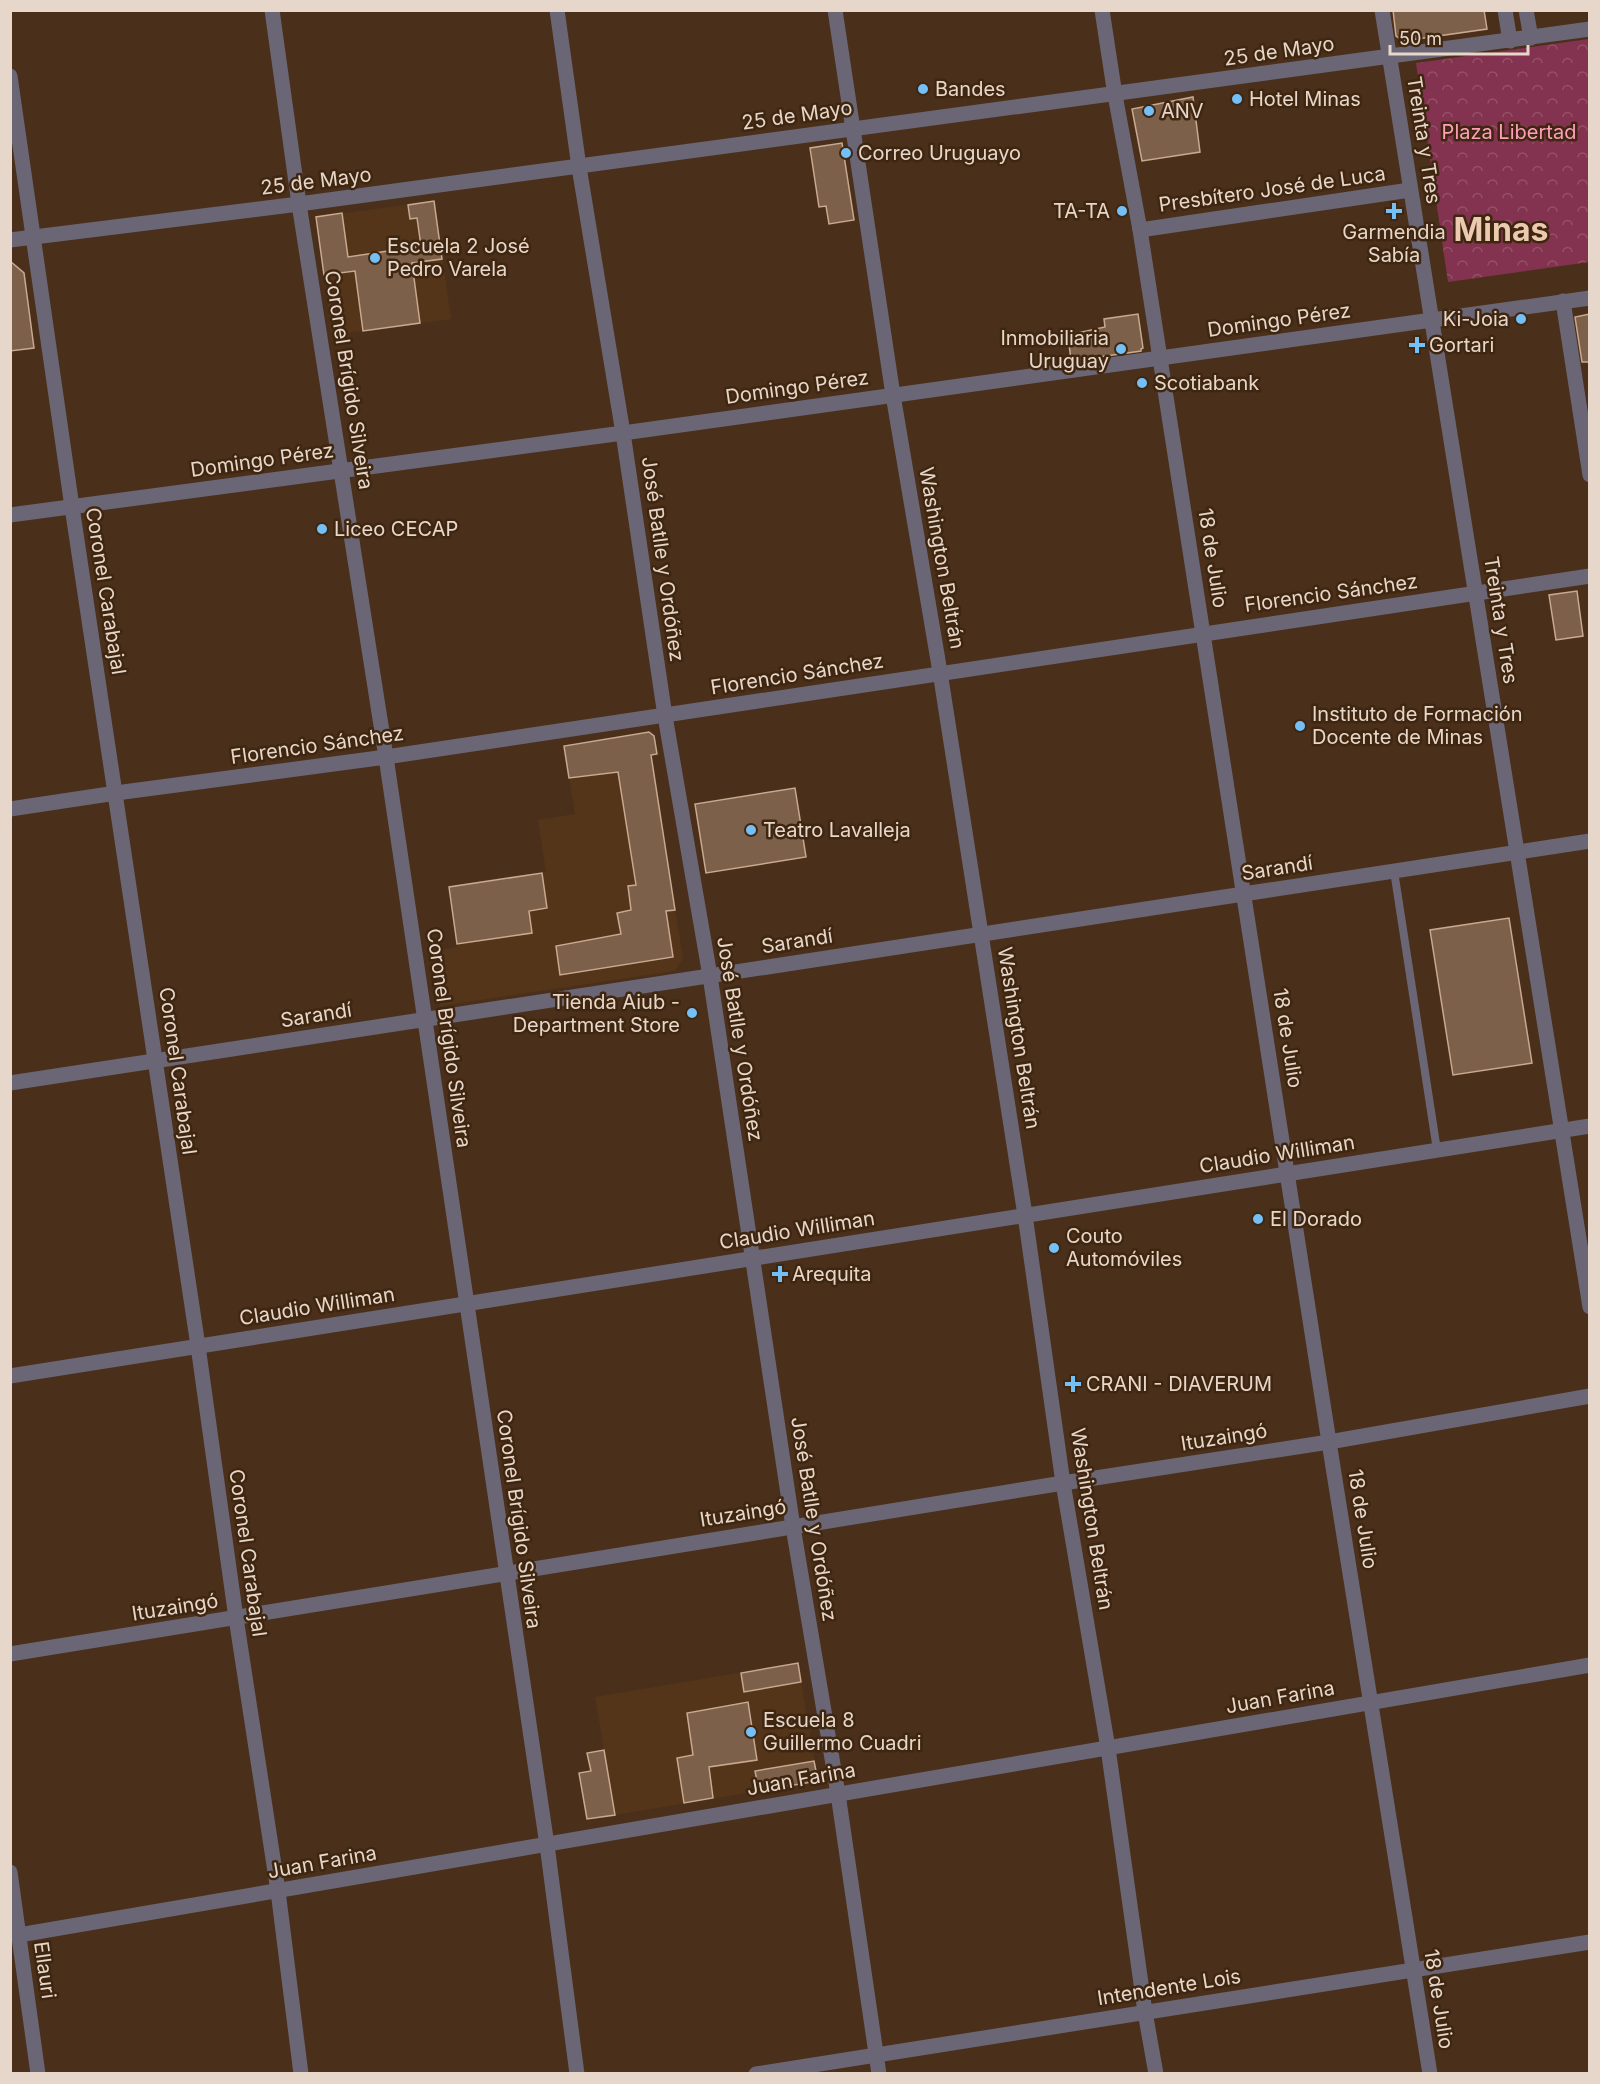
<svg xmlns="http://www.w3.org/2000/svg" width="1600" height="2084" font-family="Inter,sans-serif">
<defs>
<pattern id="park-crowns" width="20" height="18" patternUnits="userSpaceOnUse" patternTransform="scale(1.5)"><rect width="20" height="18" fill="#83334f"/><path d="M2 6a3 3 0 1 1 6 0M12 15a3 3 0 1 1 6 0" fill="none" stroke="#955067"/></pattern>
</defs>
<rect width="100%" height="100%" fill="#4a301a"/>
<g fill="#543519">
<polygon points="434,201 451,319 332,335 316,217"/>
<polygon points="649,732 654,736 657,754 651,756 683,959 675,971 440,1006 432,952 458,947 449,887 546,872 538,820 575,814 564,746"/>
<polygon points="798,1663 818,1781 615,1815 595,1697"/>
</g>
<polygon fill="url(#park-crowns)" points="1589,39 1589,262 1448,282 1416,63"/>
<g fill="#7d6049" stroke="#c9a990" stroke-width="1.5">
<polygon points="1393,10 1484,10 1487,29 1403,41 1396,36"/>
<polygon points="1193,97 1200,152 1142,161 1132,109"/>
<polygon points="842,143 854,220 829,224 826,206 819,207 810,148"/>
<polygon points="434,201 442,259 412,263 420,323 363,331 355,271 324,275 316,217 342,213 348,257 421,246 417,218 410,219 408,205"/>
<polygon points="10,261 24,273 34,348 10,351"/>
<polygon points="1138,314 1143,348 1141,349 1141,351 1071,361 1068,335 1105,327 1104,319"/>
<polygon points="1590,314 1590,362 1582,362 1575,317"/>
<polygon points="1577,591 1583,636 1556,640 1549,595"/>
<polygon points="649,732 654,736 657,754 651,755 675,910 666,911 673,957 560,975 556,946 621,934 617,913 631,910 628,886 636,885 618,772 569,778 564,746"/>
<polygon points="795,788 806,857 706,873 695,804"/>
<polygon points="542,873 547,908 529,911 532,933 457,944 449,887"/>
<polygon points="1509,918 1532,1063 1453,1075 1430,930"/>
<polygon points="798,1663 801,1682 744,1692 741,1673"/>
<polygon points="748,1702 757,1760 709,1767 713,1798 684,1803 677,1758 693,1755 687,1713"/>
<polygon points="604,1750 615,1815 587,1819 579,1773 591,1771 587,1753"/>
<polygon points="814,1761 818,1781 759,1791 755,1771"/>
</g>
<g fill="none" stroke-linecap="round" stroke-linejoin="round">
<polyline stroke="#6b6675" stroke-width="8" points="1394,871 1437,1150"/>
<g stroke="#6b6675" stroke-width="15">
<polyline points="272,10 299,204 386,757 547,1845 577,2074"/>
<polyline points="557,10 579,167 623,433 665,716 710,976 793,1527 838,1794 879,2074"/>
<polyline points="835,10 893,395 940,672 1025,1215 1063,1483 1108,1748 1145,2012 1156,2074"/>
<polyline points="1102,10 1115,95 1140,230 1329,1442 1430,2074"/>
<polyline points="1382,10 1590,1307"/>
<polyline points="1505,10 1510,41"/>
<polyline points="1526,10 1531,38"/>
<polyline points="10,76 72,507 198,1346 236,1618 278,1891 301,2074"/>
<polyline points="1140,230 1410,190"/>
<polyline points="10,240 299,204 1590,29"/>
<polyline points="1563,301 1590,475"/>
<polyline points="10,515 623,433 1590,298"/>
<polyline points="10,809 116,793 386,757 1590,576"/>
<polyline points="10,1083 1590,841"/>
<polyline points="10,1376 1590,1126"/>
<polyline points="10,1654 1063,1483 1329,1442 1590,1396"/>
<polyline points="10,1872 38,2074"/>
<polyline points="19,1935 1590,1665"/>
<polyline points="756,2074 1590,1942"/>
</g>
</g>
<g fill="#74c0f6" stroke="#3f2610" stroke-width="2">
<circle cx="923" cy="89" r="6"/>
<circle cx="1237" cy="99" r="6"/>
<circle cx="1149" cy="111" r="6"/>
<circle cx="846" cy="153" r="6"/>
<circle cx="1122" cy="211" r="6"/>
<path d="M1391 202h6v6h6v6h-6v6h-6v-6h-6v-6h6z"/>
<circle cx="375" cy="258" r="6"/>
<circle cx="1521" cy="319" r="6"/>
<path d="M1414 336h6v6h6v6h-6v6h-6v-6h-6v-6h6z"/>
<circle cx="1121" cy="349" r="6"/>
<circle cx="1142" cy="383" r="6"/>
<circle cx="322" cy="529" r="6"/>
<circle cx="1300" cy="726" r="6"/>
<circle cx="751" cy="830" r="6"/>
<circle cx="692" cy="1013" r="6"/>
<circle cx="1258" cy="1219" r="6"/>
<circle cx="1054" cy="1248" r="6"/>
<path d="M777 1265h6v6h6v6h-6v6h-6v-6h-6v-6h6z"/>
<path d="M1070 1375h6v6h6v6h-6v6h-6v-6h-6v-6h6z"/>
<circle cx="751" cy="1732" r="6"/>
</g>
<g text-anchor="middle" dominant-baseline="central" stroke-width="5" stroke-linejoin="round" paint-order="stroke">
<g font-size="20" fill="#e7d7ca" stroke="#3f2610">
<text transform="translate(1279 51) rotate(-8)">25 de Mayo</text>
<text transform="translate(797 115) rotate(-8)">25 de Mayo</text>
<text transform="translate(1424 140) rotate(81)">Treinta y Tres</text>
<text transform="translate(316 181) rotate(-7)">25 de Mayo</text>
<text transform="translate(1272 189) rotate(-8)">Presbítero José de Luca</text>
<text transform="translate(1279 320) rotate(-8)">Domingo Pérez</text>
<text transform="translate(349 380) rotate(81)">Coronel Brígido Silveira</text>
<text transform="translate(797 387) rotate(-8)">Domingo Pérez</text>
<text transform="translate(262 460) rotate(-8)">Domingo Pérez</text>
<text transform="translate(942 558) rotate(80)">Washington Beltrán</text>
<text transform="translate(1213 558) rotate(81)">18 de Julio</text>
<text transform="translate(663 559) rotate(82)">José Batlle y Ordóñez</text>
<text transform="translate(106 591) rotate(81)">Coronel Carabajal</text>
<text transform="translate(1331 593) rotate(-8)">Florencio Sánchez</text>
<text transform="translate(1501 620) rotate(81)">Treinta y Tres</text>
<text transform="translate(797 674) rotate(-9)">Florencio Sánchez</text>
<text transform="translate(317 745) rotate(-8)">Florencio Sánchez</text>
<text transform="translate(1277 868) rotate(-9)">Sarandí</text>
<text transform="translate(797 941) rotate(-9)">Sarandí</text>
<text transform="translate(316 1015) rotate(-9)">Sarandí</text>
<text transform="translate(449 1038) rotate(82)">Coronel Brígido Silveira</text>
<text transform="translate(1019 1038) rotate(81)">Washington Beltrán</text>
<text transform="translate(1288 1038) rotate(81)">18 de Julio</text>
<text transform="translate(740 1039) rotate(81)">José Batlle y Ordóñez</text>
<text transform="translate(178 1071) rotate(82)">Coronel Carabajal</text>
<text transform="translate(1277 1154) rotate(-9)">Claudio Williman</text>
<text transform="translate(797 1230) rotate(-9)">Claudio Williman</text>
<text transform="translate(317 1306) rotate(-9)">Claudio Williman</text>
<text transform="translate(1224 1437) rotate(-9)">Ituzaingó</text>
<text transform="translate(743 1513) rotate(-9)">Ituzaingó</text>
<text transform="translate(519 1519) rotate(82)">Coronel Brígido Silveira</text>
<text transform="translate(814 1519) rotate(81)">José Batlle y Ordóñez</text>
<text transform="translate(1092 1519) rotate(81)">Washington Beltrán</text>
<text transform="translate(1363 1519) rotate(81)">18 de Julio</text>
<text transform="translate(248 1553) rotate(82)">Coronel Carabajal</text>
<text transform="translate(175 1607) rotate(-9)">Ituzaingó</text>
<text transform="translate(1280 1697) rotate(-10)">Juan Farina</text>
<text transform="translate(801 1779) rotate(-10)">Juan Farina</text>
<text transform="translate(322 1862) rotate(-10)">Juan Farina</text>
<text transform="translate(45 1970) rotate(82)">Ellauri</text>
<text transform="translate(1169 1987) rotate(-9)">Intendente Lois</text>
<text transform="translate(1439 1999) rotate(81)">18 de Julio</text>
</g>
<g font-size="20" fill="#e7d7ca" stroke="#3f2610" text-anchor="start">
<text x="935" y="89">Bandes</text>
<text x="1249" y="99">Hotel Minas</text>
<text x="1161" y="111">ANV</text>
<text x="858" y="153">Correo Uruguayo</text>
<text x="1110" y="211" text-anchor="end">TA-TA</text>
<text x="1394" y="232" text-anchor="middle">Garmendia<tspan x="1394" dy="23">Sabía</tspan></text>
<text x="387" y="246">Escuela 2 José<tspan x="387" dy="23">Pedro Varela</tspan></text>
<text x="1509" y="319" text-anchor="end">Ki-Joia</text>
<text x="1109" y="338" text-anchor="end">Inmobiliaria<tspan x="1109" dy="23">Uruguay</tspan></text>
<text x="1429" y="345">Gortari</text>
<text x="1154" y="383">Scotiabank</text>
<text x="334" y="529">Liceo CECAP</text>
<text x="1312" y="714">Instituto de Formación<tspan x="1312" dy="23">Docente de Minas</tspan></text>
<text x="763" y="830">Teatro Lavalleja</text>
<text x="680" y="1002" text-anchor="end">Tienda Aiub -<tspan x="680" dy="23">Department Store</tspan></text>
<text x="1270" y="1219">El Dorado</text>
<text x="1066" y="1236">Couto<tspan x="1066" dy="23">Automóviles</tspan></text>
<text x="792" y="1274">Arequita</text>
<text x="1086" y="1384">CRANI - DIAVERUM</text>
<text x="763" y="1720">Escuela 8<tspan x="763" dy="23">Guillermo Cuadri</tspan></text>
</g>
<g font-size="20" fill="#fd9fbb" stroke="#3f2610">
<text x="1509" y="132">Plaza Libertad</text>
</g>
<g font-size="32" font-weight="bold" fill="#ebcab0" stroke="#3f2610">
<text x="1501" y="229">Minas</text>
</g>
</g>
<rect width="1600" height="2084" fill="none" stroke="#e7d7ca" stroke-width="24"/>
<path d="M1390 45v9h138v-9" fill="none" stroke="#e7d7ca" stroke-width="3"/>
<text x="1399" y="45" font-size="18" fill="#e7d7ca" stroke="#3f2610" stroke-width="4.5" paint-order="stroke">50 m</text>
</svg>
